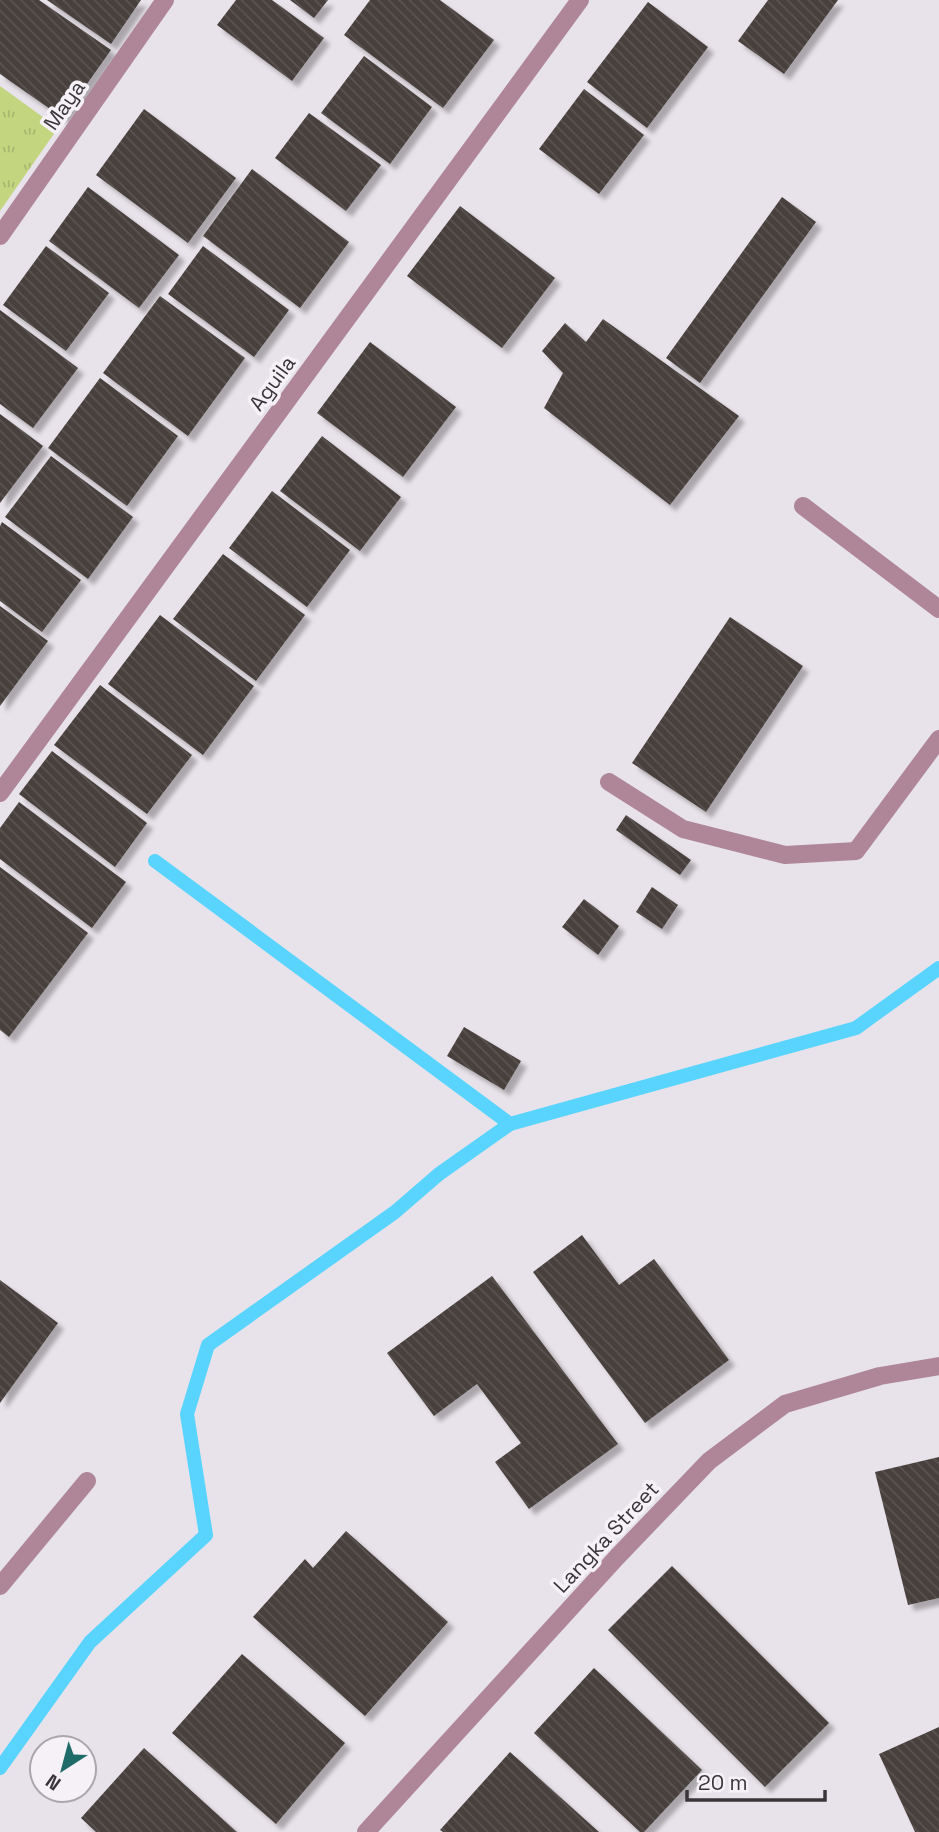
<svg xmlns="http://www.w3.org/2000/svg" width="939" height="1832" font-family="'Space Grotesk',sans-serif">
<defs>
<pattern id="park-tufts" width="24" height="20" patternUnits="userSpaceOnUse" patternTransform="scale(1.75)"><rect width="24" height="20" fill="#c3d57f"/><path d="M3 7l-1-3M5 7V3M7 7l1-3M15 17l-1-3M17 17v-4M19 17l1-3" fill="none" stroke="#a8b76e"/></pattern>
<pattern id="building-back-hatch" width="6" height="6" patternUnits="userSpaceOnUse" patternTransform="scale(1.75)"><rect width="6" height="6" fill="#47403d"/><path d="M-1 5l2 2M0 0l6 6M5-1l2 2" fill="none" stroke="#5a5451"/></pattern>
<filter id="shadow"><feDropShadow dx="6" dy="6" stdDeviation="2" flood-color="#0004"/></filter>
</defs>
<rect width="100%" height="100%" fill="#e8e3ea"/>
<polygon fill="url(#park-tufts)" points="0,86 58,128 0,211"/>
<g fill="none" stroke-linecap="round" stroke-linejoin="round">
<g stroke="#58d4fe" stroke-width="14">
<polyline points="155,861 510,1124"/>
<polyline points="0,1768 90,1642 206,1535 187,1414 208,1345 395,1212 439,1174 510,1124 856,1028 939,968"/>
</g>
</g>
<g fill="url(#building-back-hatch)" filter="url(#shadow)">
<polygon points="0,0 39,0 111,50 63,118 0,74"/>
<polygon points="47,0 141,0 111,44"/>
<polygon points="236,0 272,0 324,38 292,81 217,25"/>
<polygon points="290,0 328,0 314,18"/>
<polygon points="370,0 440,0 494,40 443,108 344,35"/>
<polygon points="768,0 838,0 784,74 738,41"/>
<polygon points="648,2 708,47 647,128 587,82"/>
<polygon points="364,56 432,107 390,164 321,113"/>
<polygon points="584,89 644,135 599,194 539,149"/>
<polygon points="144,109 236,178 188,243 96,175"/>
<polygon points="309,113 381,165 346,211 275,158"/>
<polygon points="252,169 349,242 300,308 203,236"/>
<polygon points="88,187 179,255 139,308 49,241"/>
<polygon points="782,197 816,222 700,383 666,358"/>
<polygon points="460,206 555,278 502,348 407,276"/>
<polygon points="46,246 109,293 66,351 3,305"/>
<polygon points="203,246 289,310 254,357 168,294"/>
<polygon points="160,296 245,358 188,436 103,373"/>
<polygon points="0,310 78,368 33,428 0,404"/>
<polygon points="603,319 739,416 670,505 544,408 563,373 542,351 565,323 586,342"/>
<polygon points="370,342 456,407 403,477 317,413"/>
<polygon points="100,378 178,436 127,506 48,448"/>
<polygon points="0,414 43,446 0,503"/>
<polygon points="322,436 401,497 360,551 280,491"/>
<polygon points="51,456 133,517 88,579 5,517"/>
<polygon points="272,491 350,550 307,607 229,548"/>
<polygon points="2,522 81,580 42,632 0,601 0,526"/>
<polygon points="223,554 305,615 256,681 173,619"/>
<polygon points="0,606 48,641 0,706"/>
<polygon points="160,615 254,686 203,755 108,684"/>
<polygon points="730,617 803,666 706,812 632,763"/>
<polygon points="100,685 192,755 147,814 54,745"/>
<polygon points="52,751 147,823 115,867 19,794"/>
<polygon points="19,802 126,882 92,928 0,859 0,828"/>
<polygon points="626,815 691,860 680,875 616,830"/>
<polygon points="0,867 88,933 9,1037 0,1030"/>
<polygon points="652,887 678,905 662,929 636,912"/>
<polygon points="584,899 619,926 598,955 562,927"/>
<polygon points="464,1027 521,1061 504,1090 447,1056"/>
<polygon points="582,1235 619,1285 654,1259 729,1360 645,1423 533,1272"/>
<polygon points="492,1276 618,1444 529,1509 495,1462 521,1443 477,1384 434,1416 387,1353"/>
<polygon points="0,1280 58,1323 0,1403"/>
<polygon points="939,1457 939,1598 908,1605 875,1472"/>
<polygon points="346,1531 448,1622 365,1716 253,1617 305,1559 313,1568"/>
<polygon points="672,1566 829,1723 765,1787 608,1630"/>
<polygon points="242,1654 345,1743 276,1824 172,1733"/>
<polygon points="594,1668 702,1770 644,1832 640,1832 534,1733"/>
<polygon points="939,1727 939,1832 915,1832 879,1754"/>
<polygon points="144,1748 237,1832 96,1832 81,1818"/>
<polygon points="510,1752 599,1832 443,1832 440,1830"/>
</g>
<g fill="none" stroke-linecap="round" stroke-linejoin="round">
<g stroke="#ae8698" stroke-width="18">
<polyline points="0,236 165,0"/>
<polyline points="803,506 939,609"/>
<polyline points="609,782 683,829 785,855 856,851 939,739"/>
<polyline points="0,793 580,0"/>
<polyline points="0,1586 87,1481"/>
<polyline points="366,1832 617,1557 709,1461 785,1404 880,1376 939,1366"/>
</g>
</g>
<g text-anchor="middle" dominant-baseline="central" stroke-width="7" stroke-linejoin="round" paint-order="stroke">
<g font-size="21" fill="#383639" stroke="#f6f0f7">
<text transform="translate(64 105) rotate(-55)">Maya</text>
<text transform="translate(272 383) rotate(-54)">Aguila</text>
<text transform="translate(606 1537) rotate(-47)">Langka Street</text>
</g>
</g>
<g transform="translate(63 1769) rotate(216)"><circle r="33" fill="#f6f0f7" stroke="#aaa6ab" stroke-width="2"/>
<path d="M0-5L12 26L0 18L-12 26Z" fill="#1f6b69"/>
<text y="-10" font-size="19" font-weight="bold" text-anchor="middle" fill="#383639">N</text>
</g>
<path d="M687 1790v10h138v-10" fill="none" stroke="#383639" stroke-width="3.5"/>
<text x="698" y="1790" font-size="21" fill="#383639" stroke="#f6f0f7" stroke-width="5" paint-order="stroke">20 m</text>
</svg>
